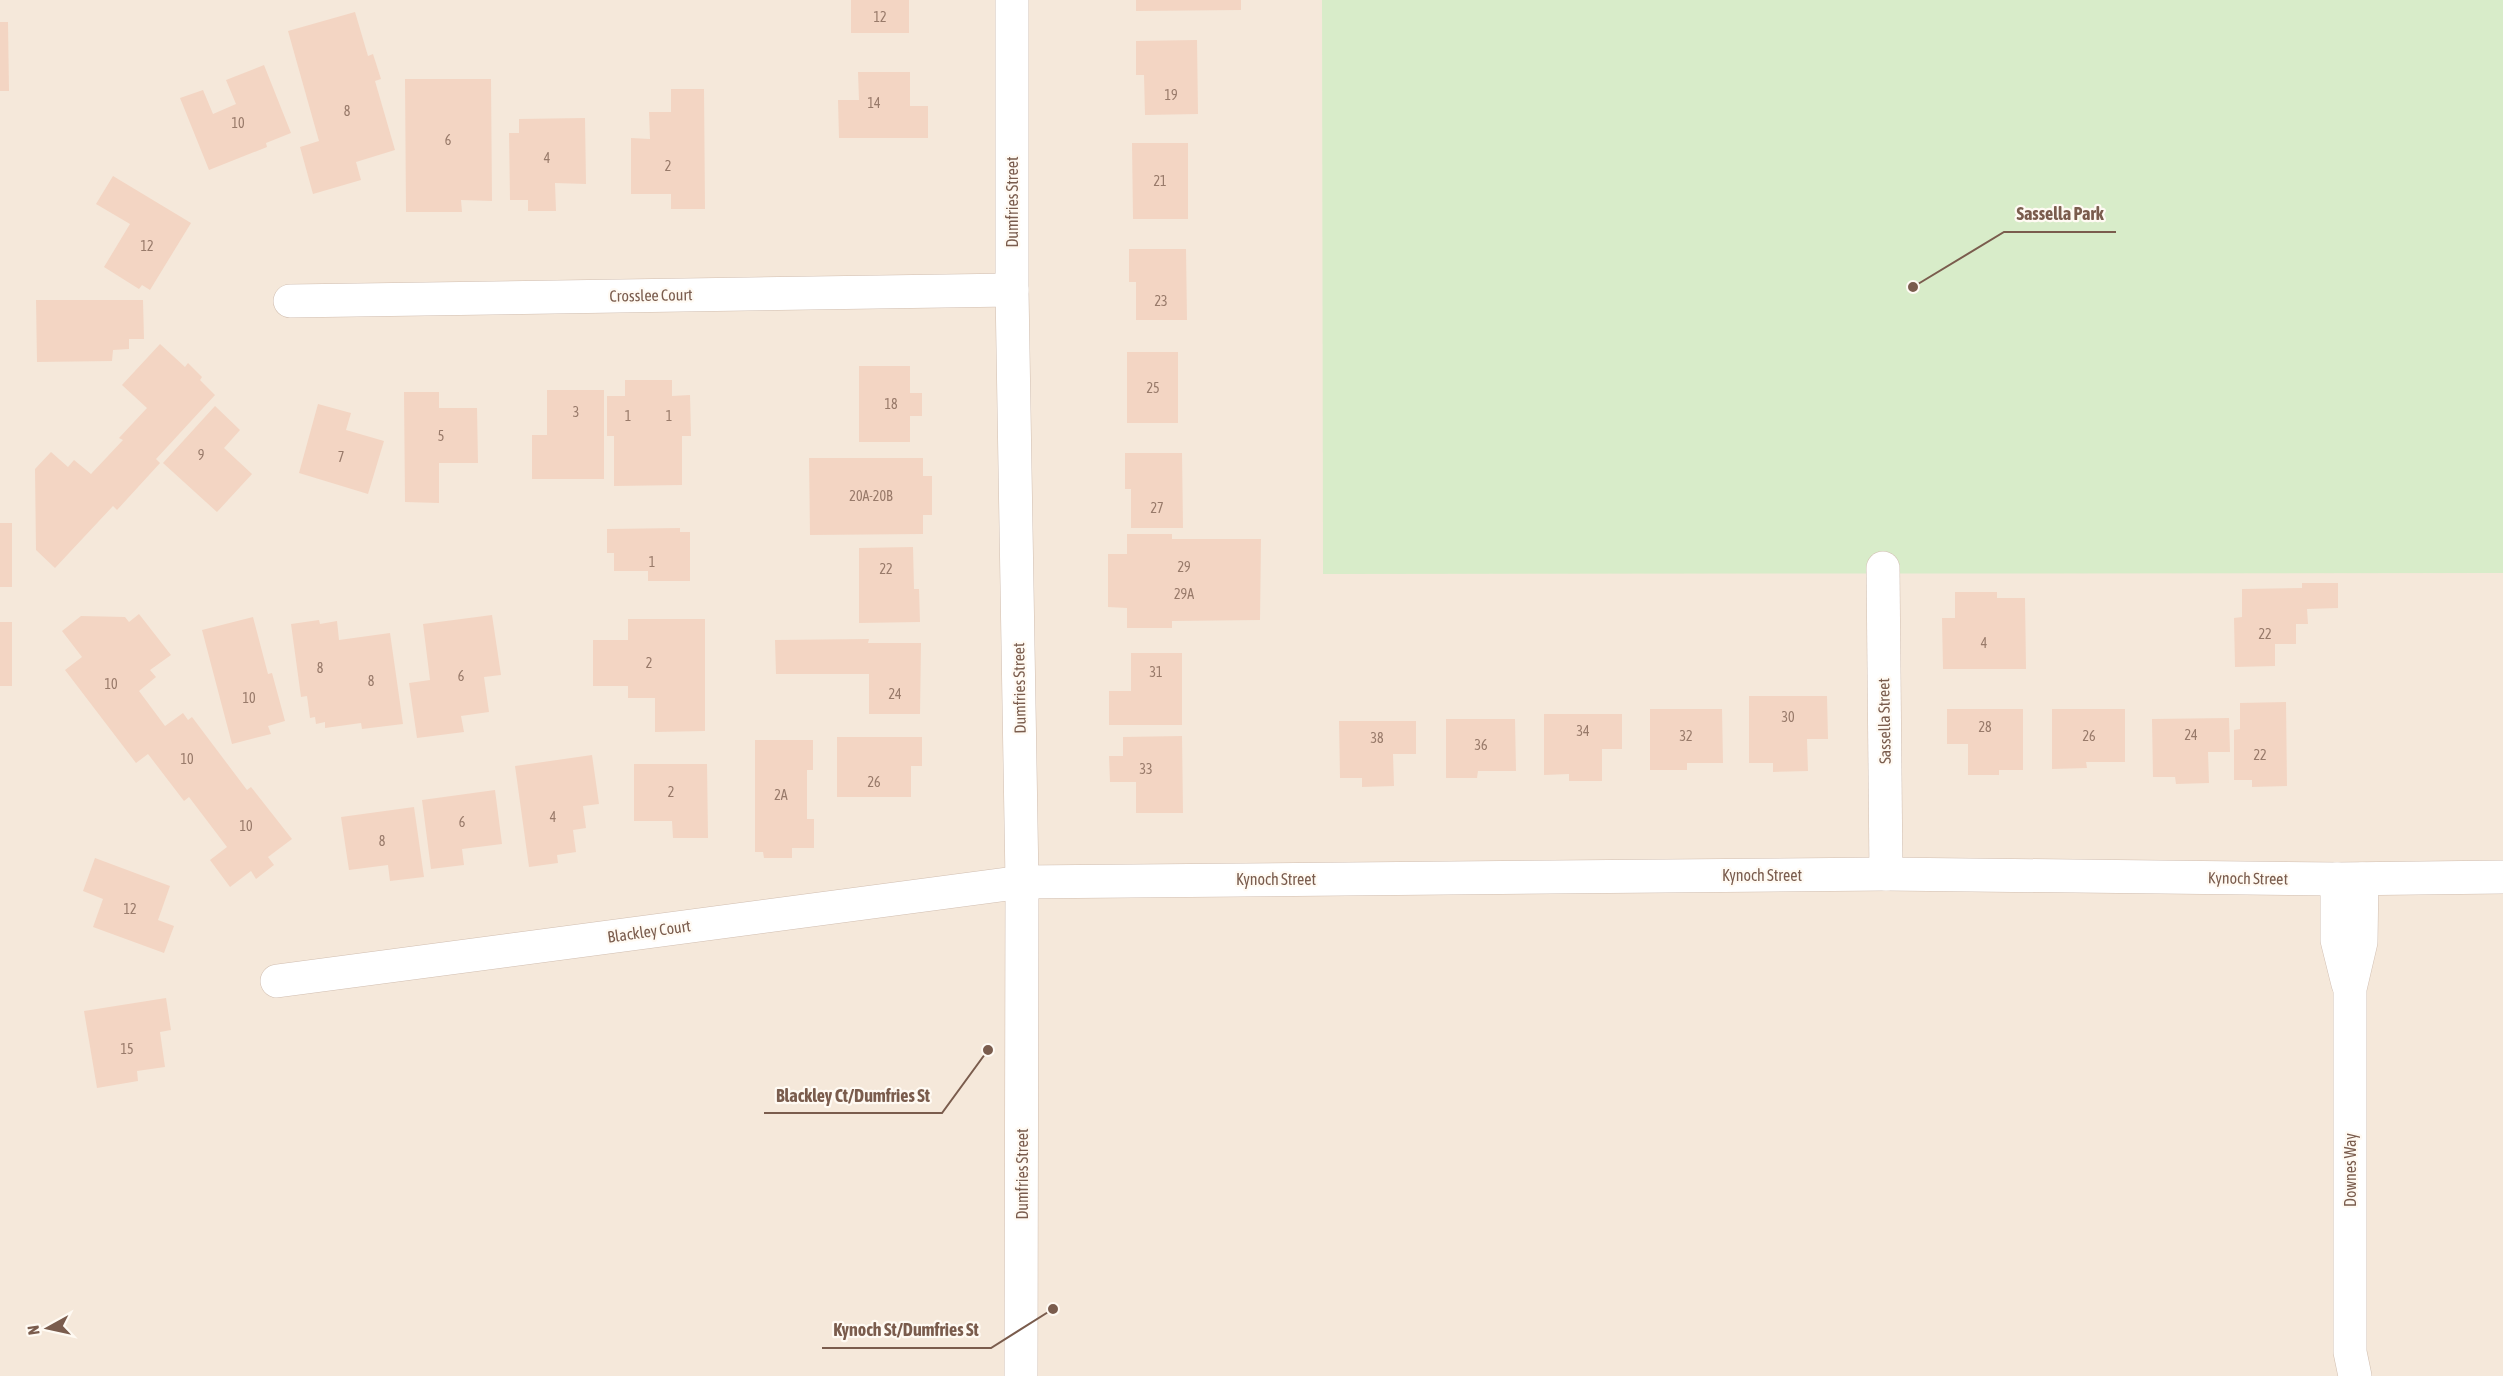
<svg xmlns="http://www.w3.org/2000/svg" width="2503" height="1376" font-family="'Asap Condensed',sans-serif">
<rect width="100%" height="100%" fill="#fdf6ec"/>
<rect fill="#f5e8da" x="0" y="0" width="2503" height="1376"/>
<polygon fill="#d8ecc9" points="1322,0 2503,0 2503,573 1323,574"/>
<g fill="#f3d5c3">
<rect x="851" y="0" width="58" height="33"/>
<polygon points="1136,0 1241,0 1241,10 1136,11"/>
<polygon points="355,12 368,56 373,54 381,79 375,81 395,150 356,162 361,180 313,194 300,147 319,141 288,31"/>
<polygon points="0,22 8,22 9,91 0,91"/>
<polygon points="1197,40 1198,114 1145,115 1144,75 1136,75 1136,41"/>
<polygon points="264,65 291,133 266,143 267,147 209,170 180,98 203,90 213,114 236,104 226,80"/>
<polygon points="858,72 910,72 910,106 928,106 928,138 839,138 838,100 859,100"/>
<polygon points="405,79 491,79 492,201 461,200 462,212 406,212"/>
<polygon points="671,89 704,89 705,209 671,209 671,194 631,194 631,138 650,139 649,112 671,112"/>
<polygon points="585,118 586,184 555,183 556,211 528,211 528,200 510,200 509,133 519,133 519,119"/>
<polygon points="1132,143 1188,143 1188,219 1133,219"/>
<polygon points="113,176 191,223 150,290 142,285 139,289 104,267 130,224 96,204"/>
<polygon points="1129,249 1186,249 1187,320 1136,320 1136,282 1129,282"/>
<polygon points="36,300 143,300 144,339 129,339 129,349 113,350 112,361 37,362"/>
<polygon points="160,344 185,367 188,363 202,377 200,380 215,395 156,459 160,463 117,510 113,506 55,568 36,550 35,469 51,452 68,467 74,460 91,474 123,440 119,438 147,408 122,385"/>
<rect x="1127" y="352" width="51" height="71"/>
<polygon points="859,366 910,366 910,393 922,393 922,416 910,416 910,442 859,442"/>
<polygon points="625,380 672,380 672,396 690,395 691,436 682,436 682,485 614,486 614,436 607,436 607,396 625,396"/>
<polygon points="547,390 604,390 604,479 532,479 532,435 547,435"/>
<polygon points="404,392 439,392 439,408 477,408 478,463 439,463 439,503 405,502"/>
<polygon points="318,404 351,413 346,430 384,441 368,494 299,473"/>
<polygon points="215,406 240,430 224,448 252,474 217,512 163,463"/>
<polygon points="1125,453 1182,453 1183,528 1131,528 1131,489 1125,489"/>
<polygon points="809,458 923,458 923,476 932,476 932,515 923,515 923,534 810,535"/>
<rect x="0" y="523" width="12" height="64"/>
<polygon points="680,528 680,532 690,532 690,581 648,581 648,571 614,571 614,553 607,553 607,529"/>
<polygon points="1127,534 1172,534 1172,539 1261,539 1260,620 1172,621 1172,628 1127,628 1127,608 1108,607 1108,554 1127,554"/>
<polygon points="913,547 914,589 919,589 920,622 859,623 859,548"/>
<polygon points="2302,583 2338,583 2338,608 2307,609 2308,624 2296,624 2296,644 2275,644 2275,666 2235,667 2234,618 2242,617 2242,589 2302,588"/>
<polygon points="1955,592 1997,592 1997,598 2025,598 2026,669 1943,669 1942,618 1955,618"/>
<polygon points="139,614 171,655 150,670 156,677 139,691 165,726 183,713 188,720 192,717 247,790 251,787 292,839 268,857 274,865 256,879 251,871 230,887 210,860 227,847 189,797 184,801 148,754 136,763 65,670 82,657 62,631 81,616 125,617 129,622"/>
<polygon points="492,615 501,675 484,677 489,712 461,716 464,732 417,738 409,683 430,680 423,624"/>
<polygon points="253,617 268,674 272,673 285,721 268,726 271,734 232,744 202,630"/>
<polygon points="628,619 705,619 705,731 655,732 655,698 628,698 628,686 593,686 593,640 628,640"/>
<polygon points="319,620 320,624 337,621 339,640 390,633 403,724 362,729 361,723 325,728 325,722 316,724 315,717 310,718 307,696 301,697 291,624"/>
<rect x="0" y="622" width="12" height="64"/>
<polygon points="869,639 868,643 921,643 920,714 869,714 869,674 776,674 775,640"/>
<polygon points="1131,653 1182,653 1182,725 1109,725 1109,691 1131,691"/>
<polygon points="1749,696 1827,696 1828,739 1807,739 1808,771 1773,772 1773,763 1749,763"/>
<polygon points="2286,702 2287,786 2252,787 2252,780 2234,780 2234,730 2240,729 2240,703"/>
<polygon points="1650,709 1722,709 1723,763 1687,763 1687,770 1650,770"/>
<polygon points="1947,709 2023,709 2023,770 1999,770 1999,775 1968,775 1968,744 1947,744"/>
<polygon points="2052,709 2125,709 2125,762 2086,762 2087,768 2052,769"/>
<polygon points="1544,714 1622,714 1622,749 1602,749 1602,781 1569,781 1569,774 1544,775"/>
<polygon points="2229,718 2230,752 2208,752 2209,783 2176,784 2175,777 2153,777 2152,719"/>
<polygon points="1446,719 1515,719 1516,771 1478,771 1477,778 1446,778"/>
<polygon points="1339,721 1416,721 1416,754 1393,754 1394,786 1362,787 1362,778 1340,778"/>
<polygon points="1182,736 1183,813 1136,813 1136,782 1110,782 1109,756 1123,756 1123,737"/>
<polygon points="837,737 922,737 922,766 911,766 911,797 837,797"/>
<polygon points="755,740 813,740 813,770 807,770 807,819 814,819 814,848 792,848 792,858 764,858 763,852 755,852"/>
<polygon points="592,755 599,804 583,806 586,828 573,830 576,852 557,855 558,863 529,867 515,766"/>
<polygon points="634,764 707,764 708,838 673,838 672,821 634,821"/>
<polygon points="495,790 502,844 462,849 464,865 431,869 422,800"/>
<polygon points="414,807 424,877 390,881 388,865 349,870 341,817"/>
<polygon points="95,858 170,886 158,920 174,926 164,953 93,927 103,899 83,891"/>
<polygon points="166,998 171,1030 160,1032 165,1067 137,1071 138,1081 97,1088 84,1011"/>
</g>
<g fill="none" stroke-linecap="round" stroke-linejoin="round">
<g stroke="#d1beb0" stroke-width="34">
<g id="minor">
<polyline points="1012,0 1012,290 1022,882 1021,1376"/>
<polyline points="290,301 1012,290"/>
<polyline points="1883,568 1886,874"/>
<polyline points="2337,879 2337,940 2348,984"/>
<polyline points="277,981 1022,882 1886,874 2337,879 2503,877"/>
<polyline points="2355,1376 2350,1352 2350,989 2361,942 2362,879"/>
</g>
</g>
<use href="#minor" stroke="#fff" stroke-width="33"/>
</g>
<g text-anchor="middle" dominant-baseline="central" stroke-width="4.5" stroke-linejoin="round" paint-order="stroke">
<g font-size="14" fill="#987a6a">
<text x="880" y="17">12</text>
<text x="1171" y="95">19</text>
<text x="874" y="103">14</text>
<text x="347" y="111">8</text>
<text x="238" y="123">10</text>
<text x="448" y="140">6</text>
<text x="547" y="158">4</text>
<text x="668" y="166">2</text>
<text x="1160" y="181">21</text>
<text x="147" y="246">12</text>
<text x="1161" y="301">23</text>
<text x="1153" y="388">25</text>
<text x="891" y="404">18</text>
<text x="576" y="412">3</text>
<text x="628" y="416">1</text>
<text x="669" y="416">1</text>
<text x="441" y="436">5</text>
<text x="201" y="455">9</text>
<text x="341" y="457">7</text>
<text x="871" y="496">20A-20B</text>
<text x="1157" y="508">27</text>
<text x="652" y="562">1</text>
<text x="1184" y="567">29</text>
<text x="886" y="569">22</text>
<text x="1184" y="594">29A</text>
<text x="2265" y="634">22</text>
<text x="1984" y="643">4</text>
<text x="649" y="663">2</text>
<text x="320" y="668">8</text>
<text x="1156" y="672">31</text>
<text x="461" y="676">6</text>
<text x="371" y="681">8</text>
<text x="111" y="684">10</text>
<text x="895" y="694">24</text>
<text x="249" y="698">10</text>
<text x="1788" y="717">30</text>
<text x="1985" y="727">28</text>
<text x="1583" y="731">34</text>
<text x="2191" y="735">24</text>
<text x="1686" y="736">32</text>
<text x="2089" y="736">26</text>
<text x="1377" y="738">38</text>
<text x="1481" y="745">36</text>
<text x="2260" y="755">22</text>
<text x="187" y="759">10</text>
<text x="1146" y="769">33</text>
<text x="874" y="782">26</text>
<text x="671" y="792">2</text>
<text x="781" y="795">2A</text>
<text x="553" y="817">4</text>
<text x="462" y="822">6</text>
<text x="246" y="826">10</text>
<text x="382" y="841">8</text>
<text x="130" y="909">12</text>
<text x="127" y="1049">15</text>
</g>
<g font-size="16" fill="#7a5c4d" stroke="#fffaf3">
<text transform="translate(1012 202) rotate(-90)">Dumfries Street</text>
<text transform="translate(651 295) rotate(-1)">Crosslee Court</text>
<text transform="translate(1019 688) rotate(-91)">Dumfries Street</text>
<text transform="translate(1884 721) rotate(-91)">Sassella Street</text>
<text x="1762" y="875">Kynoch Street</text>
<text transform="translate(2248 878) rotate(1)">Kynoch Street</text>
<text x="1276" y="879">Kynoch Street</text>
<text transform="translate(649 931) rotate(-8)">Blackley Court</text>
<text transform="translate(2350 1170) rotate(-90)">Downes Way</text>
<text transform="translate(1022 1174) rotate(-90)">Dumfries Street</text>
</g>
</g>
<path fill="none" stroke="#7a5c4d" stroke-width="2" d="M1913 287L2004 232H2116M988 1050L942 1113H764M1053 1309L991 1348H822"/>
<g fill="#7a5c4d" stroke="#fffaf3" stroke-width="2">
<circle cx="1913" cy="287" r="6"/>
<circle cx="988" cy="1050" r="6"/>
<circle cx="1053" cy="1309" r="6"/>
</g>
<g font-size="18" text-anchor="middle" font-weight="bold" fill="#7a5c4d" stroke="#fffaf3" stroke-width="4.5" stroke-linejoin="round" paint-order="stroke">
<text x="2060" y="220">Sassella Park</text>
<text x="853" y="1102">Blackley Ct/Dumfries St</text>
<text x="906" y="1336">Kynoch St/Dumfries St</text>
</g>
<g transform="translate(48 1328) rotate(262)" stroke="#fffaf3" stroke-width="4.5" paint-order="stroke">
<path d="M0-4.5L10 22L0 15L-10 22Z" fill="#7a5c4d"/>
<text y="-9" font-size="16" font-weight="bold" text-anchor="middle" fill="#7a5c4d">N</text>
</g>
</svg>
